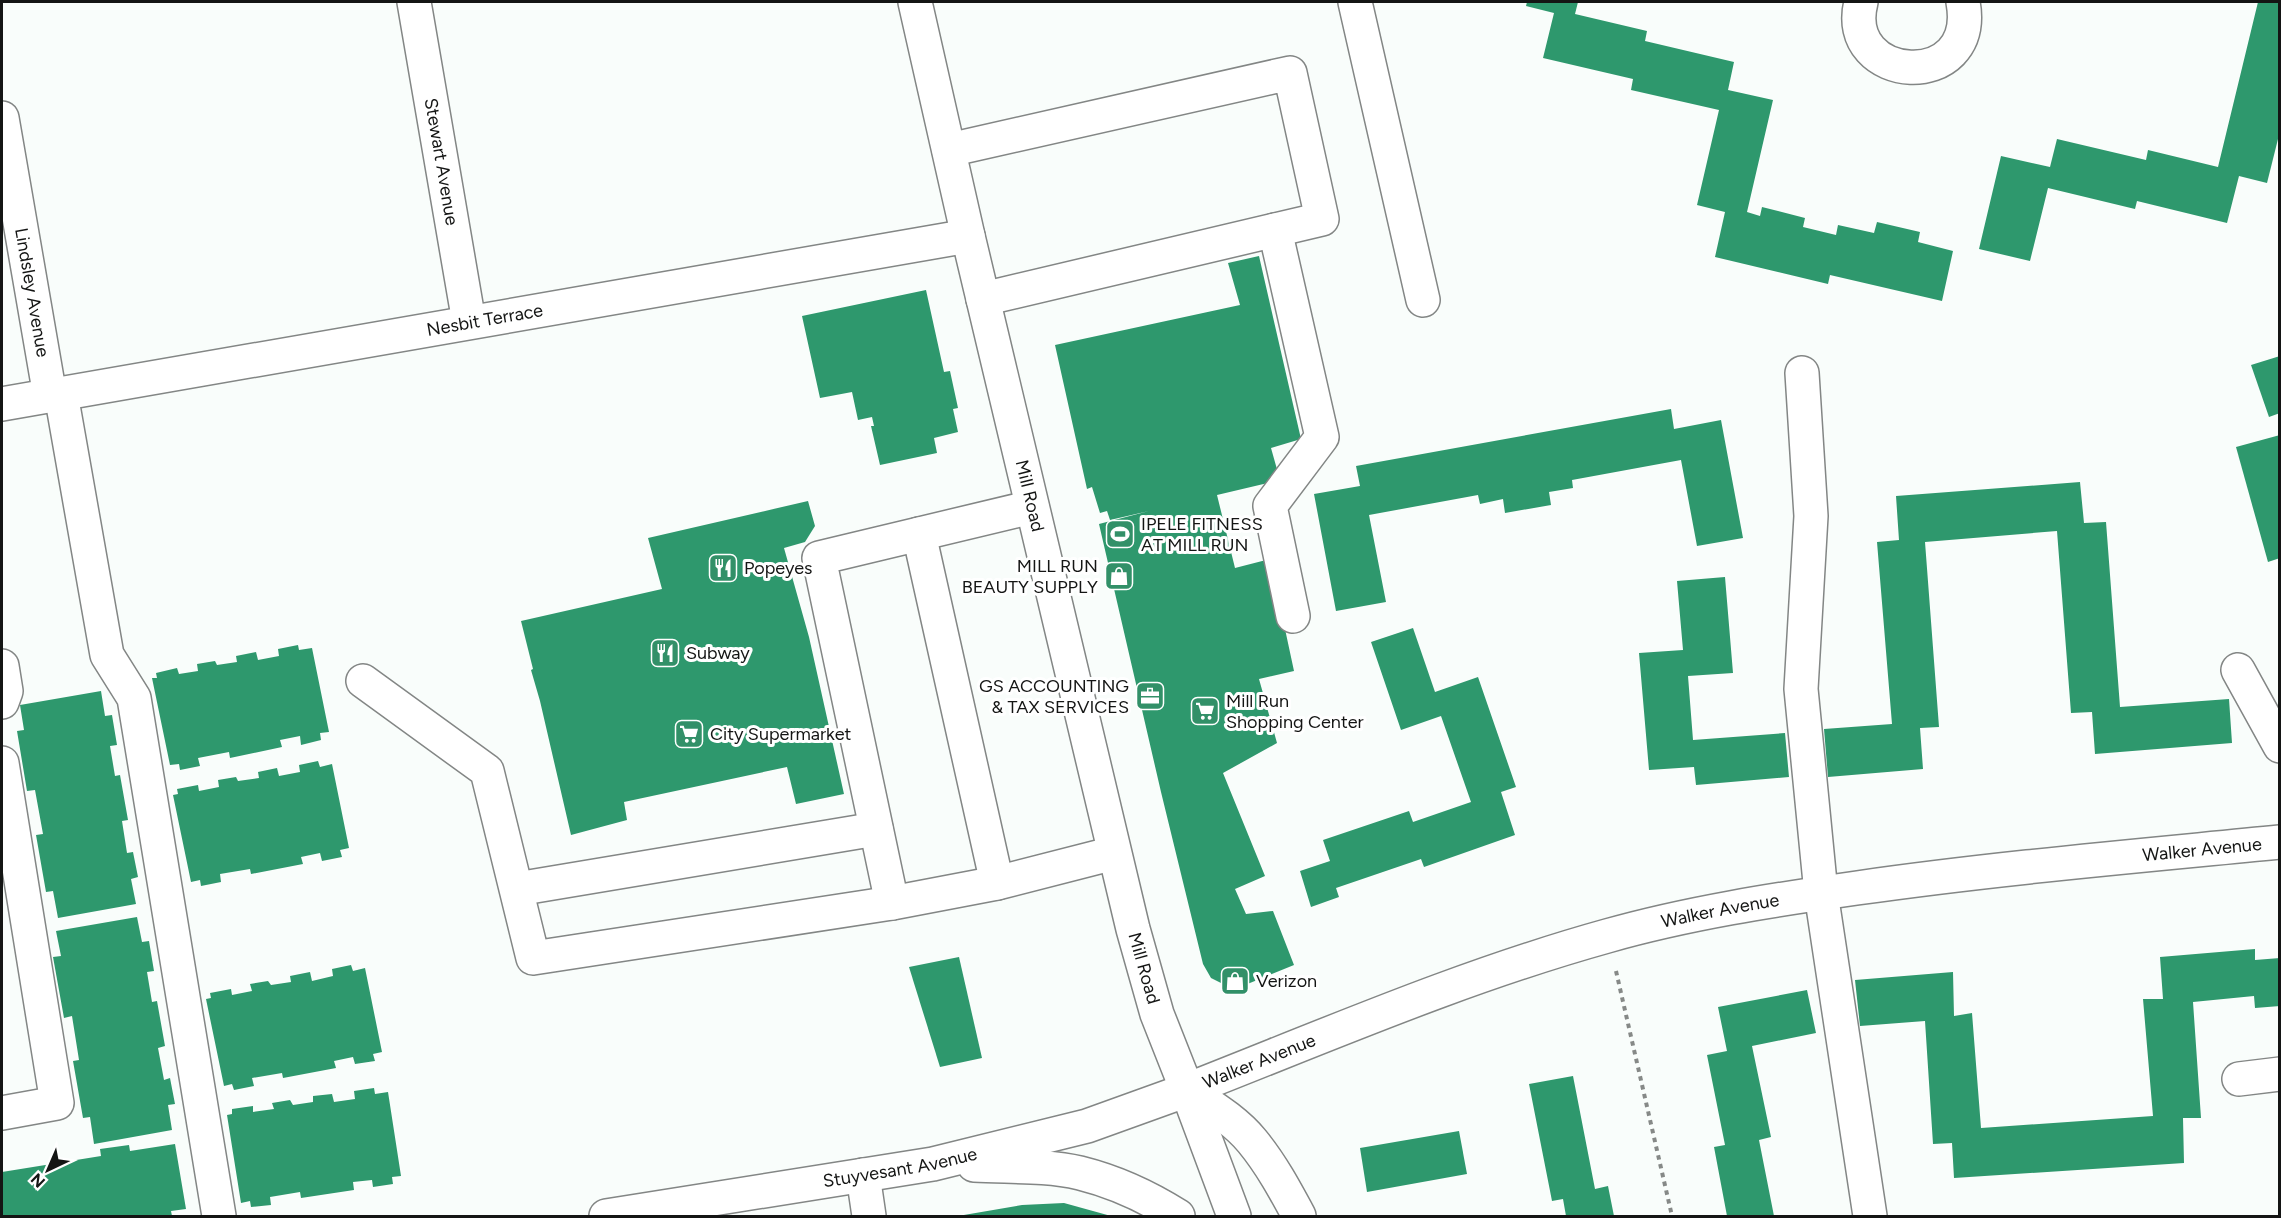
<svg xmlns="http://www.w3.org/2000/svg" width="2281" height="1218" font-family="Figtree,sans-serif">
<rect width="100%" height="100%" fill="#f9fdfb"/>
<g fill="#2e986d">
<polygon points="1527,2 1578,2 1575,14 1647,31 1645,41 1734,62 1728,90 1773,100 1747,212 1760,216 1762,207 1805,218 1803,227 1836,235 1838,225 1874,233 1877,222 1920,232 1918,242 1953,251 1942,301 1830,275 1828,284 1715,257 1725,212 1697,205 1719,110 1631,90 1633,79 1543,58 1554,13 1526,6"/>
<polygon points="2258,2 2280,2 2280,131 2267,183 2239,176 2227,223 2137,201 2135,209 2048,188 2030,261 1979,249 2001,156 2050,167 2057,139 2146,160 2148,150 2218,167"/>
<polygon points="1259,256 1301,439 1271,448 1280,480 1217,495 1235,568 1270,559 1294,671 1259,679 1277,743 1223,773 1265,876 1235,889 1246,914 1273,911 1294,965 1245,985 1227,986 1211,978 1203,964 1161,792 1099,524 1149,511 1110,520 1107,511 1100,513 1092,487 1087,489 1055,345 1240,305 1228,263"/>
<polygon points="926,290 944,372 950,371 958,408 953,409 958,432 934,438 937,453 880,465 871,426 874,426 872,417 858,420 852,392 820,398 802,316"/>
<polygon points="2280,356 2280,413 2269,417 2251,365"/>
<polygon points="1671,409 1674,429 1721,420 1743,538 1697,546 1681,460 1572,480 1573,488 1549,492 1551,505 1505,513 1503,499 1480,504 1478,495 1369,515 1386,602 1336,611 1314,494 1360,486 1356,466"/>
<polygon points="2280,435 2280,558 2268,562 2236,447"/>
<polygon points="2080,482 2084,523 2106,522 2120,707 2229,699 2232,743 2095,754 2092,712 2071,713 2057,531 1925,542 1939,727 1920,728 1923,769 1828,777 1824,729 1892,724 1877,542 1899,540 1896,496"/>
<polygon points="808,501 815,526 805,542 784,548 809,637 844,794 796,804 787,767 624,802 627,820 571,835 540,701 531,670 533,669 521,621 662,589 648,538"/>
<polygon points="1725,577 1733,673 1688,676 1693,740 1785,733 1789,777 1696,785 1694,767 1649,770 1639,653 1683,650 1677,581"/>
<polygon points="1413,628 1435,692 1478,677 1516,787 1501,792 1515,835 1424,867 1421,859 1336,888 1339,897 1311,907 1300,871 1330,861 1323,840 1409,811 1413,822 1471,802 1441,716 1401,730 1371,642"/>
<polygon points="298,645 299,650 312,648 329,732 320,733 321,740 301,745 300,736 280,740 282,747 230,758 229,752 198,758 200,766 180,770 179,764 170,765 152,678 157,678 156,673 177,668 179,674 198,671 197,664 215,661 217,665 237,662 236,656 256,652 258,660 279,656 278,649"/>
<polygon points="101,691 105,716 112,715 117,745 110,746 115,776 120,775 128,820 122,821 127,853 133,852 138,877 131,879 136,904 58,918 53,891 46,892 36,835 43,834 35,790 27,791 17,731 24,730 20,705"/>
<polygon points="318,761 320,767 332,764 349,848 340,850 342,857 322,861 320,853 301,857 303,864 251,874 250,869 220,874 221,882 201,886 200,880 191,882 173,795 178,794 177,789 198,785 199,791 219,787 218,780 236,777 238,781 259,778 258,772 277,768 279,776 300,772 299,765"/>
<polygon points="137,917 142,942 149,941 154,971 147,972 152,1002 157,1001 165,1046 158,1048 164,1080 170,1078 175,1104 168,1105 172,1130 94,1144 90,1117 83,1118 73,1061 79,1060 72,1016 64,1018 53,957 61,956 56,931"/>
<polygon points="2255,949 2255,960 2280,958 2280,1006 2255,1008 2254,996 2193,1002 2201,1118 2183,1118 2184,1163 1954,1178 1952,1143 1933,1144 1925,1021 1860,1026 1855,980 1953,972 1954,1016 1972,1013 1981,1128 2153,1116 2143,999 2163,999 2160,957"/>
<polygon points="959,957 982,1058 940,1067 909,967"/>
<polygon points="351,965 353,971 365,968 382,1052 373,1054 375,1061 355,1064 353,1057 334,1061 336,1068 283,1078 282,1073 252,1078 254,1086 234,1090 232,1084 224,1086 206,999 211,998 210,993 231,989 232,995 252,991 250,984 268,981 271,985 291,982 290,976 310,972 312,981 333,976 332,969"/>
<polygon points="1807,990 1816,1033 1752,1046 1771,1137 1759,1140 1774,1216 1727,1216 1714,1147 1725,1145 1707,1055 1727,1051 1718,1007"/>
<polygon points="1573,1076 1595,1189 1608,1186 1614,1216 1566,1216 1563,1199 1552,1201 1529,1084"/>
<polygon points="374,1088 375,1094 388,1092 401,1176 392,1177 393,1184 373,1187 372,1180 353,1182 354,1190 301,1198 300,1192 270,1197 271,1205 251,1207 250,1201 241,1203 227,1115 232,1114 232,1109 253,1106 253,1112 274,1109 272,1103 290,1100 293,1105 313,1102 313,1096 332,1094 334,1102 355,1099 354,1091"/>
<polygon points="1459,1131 1467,1174 1367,1192 1360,1148"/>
<polygon points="175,1144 186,1209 171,1211 172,1216 2,1216 2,1172 101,1156 100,1149 129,1145 130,1151"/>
<polygon points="1064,1203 1111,1216 958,1216 1022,1205"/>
</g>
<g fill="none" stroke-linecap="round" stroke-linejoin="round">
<g stroke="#838685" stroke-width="36">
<g id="minor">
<path id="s1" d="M414,2L469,322"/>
<path id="s2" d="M915,2L968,236L1133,929L1157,1014L1187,1090C1325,1036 1463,976 1607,936C1688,913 1773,900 1857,888C1997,868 2138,856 2280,842"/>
<polyline points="1355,2 1423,300"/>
<path d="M1861,2C1840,84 1980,94 1963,2"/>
<path id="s3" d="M2,118L50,396"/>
<polyline points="949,150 1290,73 1322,219 983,299"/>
<polyline points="1275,230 1322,437 1270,506 1293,616"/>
<polyline points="1802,373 1811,516 1801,689 1821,893 1870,1216"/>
<polyline points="61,394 107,655 134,698 219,1216"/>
<path id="s4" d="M2,404L968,236"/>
<polyline points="919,534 997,883"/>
<polyline points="2,666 6,691 2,702"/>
<polyline points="2238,670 2280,746"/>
<polyline points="363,681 487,771 533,958 892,903 997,883 1114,853"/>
<polyline points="2,763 57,1103 2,1113"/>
<polyline points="517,889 876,829"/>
<polyline points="892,903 819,558 1032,507"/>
<polyline points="2239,1079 2280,1074"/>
<polyline points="863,1175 869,1216"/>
</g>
</g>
<g stroke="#838685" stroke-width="36">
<g id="major">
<path d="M1187,1090C1209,1105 1235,1120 1252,1141C1271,1164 1285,1190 1299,1216"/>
<polyline points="1187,1090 1234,1216"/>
<path d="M974,1165C1009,1167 1046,1165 1080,1173C1116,1182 1148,1197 1178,1216"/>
<path id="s5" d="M606,1216L933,1164L1087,1126L1187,1090"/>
</g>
</g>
<polyline stroke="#868987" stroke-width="4" stroke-dasharray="4.5 4.5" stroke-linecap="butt" points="1616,971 1672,1216"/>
<use href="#minor" stroke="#fff" stroke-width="33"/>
<use href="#major" stroke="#fff" stroke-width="33"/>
</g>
<defs>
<g id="stadium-square" transform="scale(1.5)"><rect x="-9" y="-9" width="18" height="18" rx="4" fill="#329068" stroke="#fff"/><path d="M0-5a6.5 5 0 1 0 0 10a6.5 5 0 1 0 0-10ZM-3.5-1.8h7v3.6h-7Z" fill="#fff"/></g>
<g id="restaurant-square" transform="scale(1.5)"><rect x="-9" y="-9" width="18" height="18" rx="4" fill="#329068" stroke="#fff"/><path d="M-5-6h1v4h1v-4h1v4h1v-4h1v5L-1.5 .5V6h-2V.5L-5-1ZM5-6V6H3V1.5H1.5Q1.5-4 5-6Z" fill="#fff"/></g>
<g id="shop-square" transform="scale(1.5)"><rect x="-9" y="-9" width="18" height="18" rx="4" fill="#329068" stroke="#fff"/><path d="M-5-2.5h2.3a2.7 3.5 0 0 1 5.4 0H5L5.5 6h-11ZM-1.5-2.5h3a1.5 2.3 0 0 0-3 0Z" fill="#fff"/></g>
<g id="office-square" transform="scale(1.5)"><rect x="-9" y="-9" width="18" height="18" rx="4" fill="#329068" stroke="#fff"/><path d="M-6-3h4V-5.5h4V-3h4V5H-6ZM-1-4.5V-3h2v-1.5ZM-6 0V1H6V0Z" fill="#fff"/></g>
<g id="supermarket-square" transform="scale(1.5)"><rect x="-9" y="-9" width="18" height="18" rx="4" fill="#329068" stroke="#fff"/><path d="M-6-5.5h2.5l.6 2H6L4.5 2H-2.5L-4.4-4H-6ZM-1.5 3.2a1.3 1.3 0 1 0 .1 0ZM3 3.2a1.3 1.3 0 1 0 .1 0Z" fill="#fff"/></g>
</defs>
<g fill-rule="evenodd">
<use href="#stadium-square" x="1120" y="534"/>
<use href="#restaurant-square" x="723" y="568"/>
<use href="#shop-square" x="1119" y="576"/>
<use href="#restaurant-square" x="665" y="653"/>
<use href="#office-square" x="1150" y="696"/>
<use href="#supermarket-square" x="1205" y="711"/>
<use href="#supermarket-square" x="689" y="734"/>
<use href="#shop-square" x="1235" y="981"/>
</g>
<g text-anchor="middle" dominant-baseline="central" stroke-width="6" stroke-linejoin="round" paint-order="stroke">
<g font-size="18" fill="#141514" stroke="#fff">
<text stroke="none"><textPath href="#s1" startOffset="162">Stewart Avenue</textPath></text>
<text stroke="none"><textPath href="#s3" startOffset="177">Lindsley Avenue</textPath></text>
<text stroke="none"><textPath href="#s4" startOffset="490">Nesbit Terrace</textPath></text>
<text stroke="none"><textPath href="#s2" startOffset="507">Mill Road</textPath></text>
<text stroke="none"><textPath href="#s2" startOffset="2172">Walker Avenue</textPath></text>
<text stroke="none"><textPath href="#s2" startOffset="1686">Walker Avenue</textPath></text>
<text stroke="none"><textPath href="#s2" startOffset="993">Mill Road</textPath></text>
<text stroke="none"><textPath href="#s2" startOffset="1200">Walker Avenue</textPath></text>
<text stroke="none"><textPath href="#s5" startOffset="298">Stuyvesant Avenue</textPath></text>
</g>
<g font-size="18" fill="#141514" stroke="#fff" text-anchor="start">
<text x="1141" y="524">IPELE FITNESS<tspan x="1141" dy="21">AT MILL RUN</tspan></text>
<text x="1098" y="566" text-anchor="end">MILL RUN<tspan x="1098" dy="21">BEAUTY SUPPLY</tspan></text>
<text x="744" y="568">Popeyes</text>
<text x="686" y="653">Subway</text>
<text x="1129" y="686" text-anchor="end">GS ACCOUNTING<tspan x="1129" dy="21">&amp; TAX SERVICES</tspan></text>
<text x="1226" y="701">Mill Run<tspan x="1226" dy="21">Shopping Center</tspan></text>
<text x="710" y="734">City Supermarket</text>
<text x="1256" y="981">Verizon</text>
</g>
</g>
<rect width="2281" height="1218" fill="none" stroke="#141514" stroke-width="6"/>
<g transform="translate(48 1170) rotate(224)" stroke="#ffffff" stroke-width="4.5" paint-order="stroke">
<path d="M0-4.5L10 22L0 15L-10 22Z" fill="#141514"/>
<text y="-9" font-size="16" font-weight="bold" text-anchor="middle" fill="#141514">N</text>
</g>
</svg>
